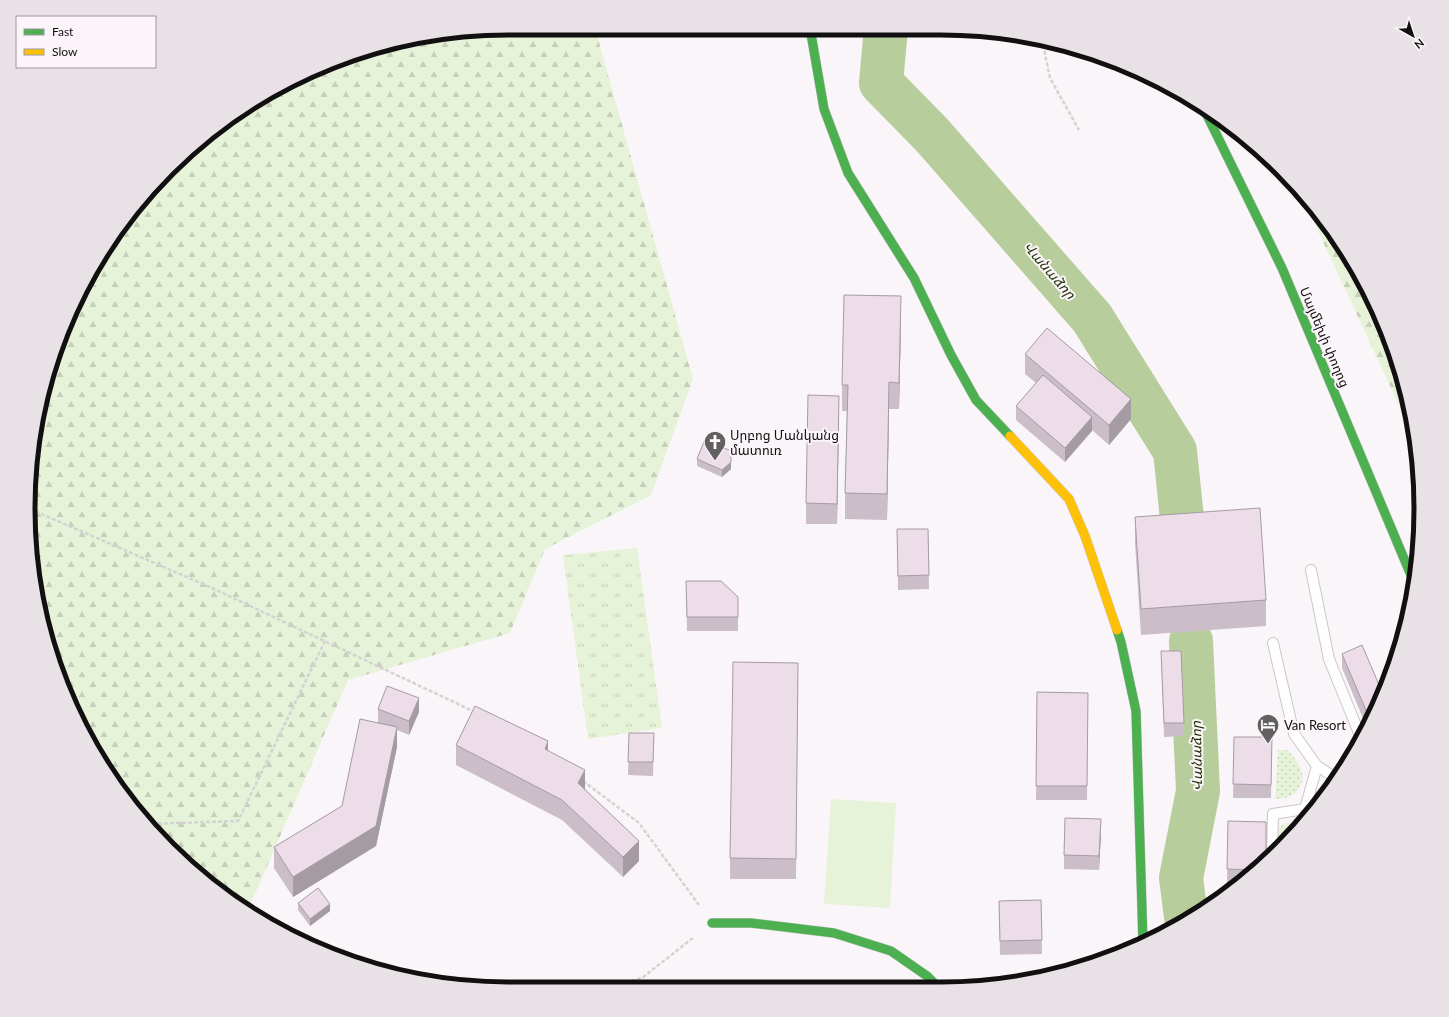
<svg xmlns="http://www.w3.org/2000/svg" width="1449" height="1017" font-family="Lato,'Noto Sans Armenian',sans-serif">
<defs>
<pattern id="grass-dots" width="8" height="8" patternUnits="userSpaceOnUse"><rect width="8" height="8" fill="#e7f3d9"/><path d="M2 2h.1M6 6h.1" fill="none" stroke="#c5cfb9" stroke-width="1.8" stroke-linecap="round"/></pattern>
<pattern id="forest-firs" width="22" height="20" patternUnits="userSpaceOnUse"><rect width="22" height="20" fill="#e7f3d9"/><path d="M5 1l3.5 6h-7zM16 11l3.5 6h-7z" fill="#c5cfb9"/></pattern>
<pattern id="park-tufts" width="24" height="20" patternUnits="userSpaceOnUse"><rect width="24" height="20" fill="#e7f3d9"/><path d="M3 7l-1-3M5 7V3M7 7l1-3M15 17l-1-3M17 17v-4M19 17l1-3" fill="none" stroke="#c5cfb9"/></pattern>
</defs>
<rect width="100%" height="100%" fill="#faf5f8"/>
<g fill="url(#grass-dots)">
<path d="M1278,750H1288C1299,763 1310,777 1296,792C1291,797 1283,799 1275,799Z"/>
<polygon points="1298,819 1301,823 1278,848 1278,832 1282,825"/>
</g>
<g fill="url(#forest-firs)">
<polygon points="508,28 595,28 693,379 651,495 545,549 510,633 348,680 248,910 216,890 147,825 77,721 37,602 29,540 32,446 65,324 92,268 147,192 242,109 324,65 384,44"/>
<polygon points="1298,188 1357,268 1395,354 1417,444"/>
</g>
<polygon fill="url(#park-tufts)" points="637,548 662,728 588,739 563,555"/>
<polygon fill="#e7f3d9" points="831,799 896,803 890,908 824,904"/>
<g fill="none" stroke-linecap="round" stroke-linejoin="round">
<g stroke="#b7cd9c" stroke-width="44">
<polyline points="886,28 881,83 932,135 1092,318 1175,451 1184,538"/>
<polyline points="1186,917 1181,878 1198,791 1191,641"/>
</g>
<g stroke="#cac7c9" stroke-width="12">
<g id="lane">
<polyline points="1311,570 1329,659 1361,738"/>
<polyline points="1273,643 1294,734 1317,766 1336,778"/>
<polyline points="1308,816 1305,809 1317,766"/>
<polyline points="1272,854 1273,814 1305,809 1319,804"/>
</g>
</g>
<g stroke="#cac7c9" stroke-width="10">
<g id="fast">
<polyline points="810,28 824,109 848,173 914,278 951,355 976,400 1010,436"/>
<polyline points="1203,107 1282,268 1413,580"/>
<polyline points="1117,630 1121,642 1136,711 1143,943"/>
<polyline points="712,923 751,923 834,933 891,951 927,976 936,985"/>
</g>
</g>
<g stroke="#cac7c9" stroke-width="10">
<polyline id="slow" points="1010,436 1069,499 1085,536 1117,630"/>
</g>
<g stroke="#d4d3d3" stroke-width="2.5" stroke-dasharray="4 2" stroke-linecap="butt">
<polyline points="1042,39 1050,78 1079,130"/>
<polyline points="30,509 212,588 475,712"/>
<polyline points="583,781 639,823 699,905"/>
<polyline points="146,824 238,821 325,641"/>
<polyline points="608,987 642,978 694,937"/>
</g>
<use href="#lane" stroke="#fefefe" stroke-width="10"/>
<use href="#fast" stroke="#4caf50" stroke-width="9"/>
<use href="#slow" stroke="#ffc107" stroke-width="9"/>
</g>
<g fill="#cbbec8">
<polygon points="901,322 899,409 889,409 887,520 845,519 845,493 847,411 842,411 842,385"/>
<polygon points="1025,354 1131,419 1109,445 1092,430 1065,462 1016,420 1016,406 1036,383 1025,374"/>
<polygon points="839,416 837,524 806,524 806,503"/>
<polygon points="697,459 731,469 722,477 697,466"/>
<polygon points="1135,517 1266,600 1266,626 1141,635 1135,543"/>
<polygon points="897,529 928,529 929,589 898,590"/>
<polygon points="686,581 738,597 738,631 687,631"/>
<polygon points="1161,651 1184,723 1184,736 1164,737"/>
<polygon points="1342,654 1372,721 1367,728 1342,668"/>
<polygon points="798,683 796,879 730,879 730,858"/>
<polygon points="1037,692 1088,693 1087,800 1036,800"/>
<polygon points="378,709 419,712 409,735 397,730 397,747 376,846 293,897 274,868 274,847 342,806 378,723"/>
<polygon points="629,733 654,733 653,776 628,775"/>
<polygon points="1234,737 1272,737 1271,798 1233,798"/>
<polygon points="456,745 548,750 585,789 639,861 623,877 562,820 456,765"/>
<polygon points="1228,821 1257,870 1237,883 1227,883"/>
<polygon points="1101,833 1099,870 1064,869 1064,855"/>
<polygon points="1041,900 1042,954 1000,955 999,901"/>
<polygon points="298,903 330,911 310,926 298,910"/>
</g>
<g fill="#a59ba3">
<polygon points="901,296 901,322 899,409 899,383"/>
<polygon points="889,382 889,409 887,520 887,494"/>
<polygon points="839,396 839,416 837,524 837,504"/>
<polygon points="1131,399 1131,419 1109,445 1109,425"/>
<polygon points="1092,417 1092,431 1065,462 1065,448"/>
<polygon points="731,462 731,469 722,477 722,470"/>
<polygon points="419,698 419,712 409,735 409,721"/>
<polygon points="397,727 397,747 376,846 293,897 293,877"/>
<polygon points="548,741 548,761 545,749"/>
<polygon points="585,770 585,790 578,783"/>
<polygon points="1101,819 1101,833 1099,870 1099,856"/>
<polygon points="639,841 639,861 623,877 623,857"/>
<polygon points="330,904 330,911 310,926 310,919"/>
</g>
<g fill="#ecdde9" stroke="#a59ba3">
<polygon points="844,295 901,296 899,383 889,382 887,494 845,493 848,385 842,385"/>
<polygon points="1047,328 1131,399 1109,425 1025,354"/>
<polygon points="1043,375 1092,417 1065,448 1016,406"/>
<polygon points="808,395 839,396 837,504 806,503"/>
<polygon points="705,439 731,451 731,462 722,470 697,459"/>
<polygon points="1260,508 1266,600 1141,609 1135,517"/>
<polygon points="897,529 928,529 929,575 898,576"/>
<polygon points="686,581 721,581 738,597 738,617 687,617"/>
<polygon points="1362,645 1382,692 1371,722 1342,654"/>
<polygon points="1161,651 1181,651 1184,723 1164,723"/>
<polygon points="733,662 798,663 796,859 730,858"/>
<polygon points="387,686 419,698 409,721 378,709"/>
<polygon points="1037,692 1088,693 1087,786 1036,786"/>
<polygon points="475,706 548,741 545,749 585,770 578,783 639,841 623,857 562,800 456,745"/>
<polygon points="360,719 397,727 376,826 293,877 274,847 342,806"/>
<polygon points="629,733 654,733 653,762 628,762"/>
<polygon points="1234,737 1272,737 1271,785 1233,784"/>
<polygon points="1065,818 1101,819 1099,856 1064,855"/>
<polygon points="1228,821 1266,822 1266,861 1257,870 1227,869"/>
<polygon points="318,888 330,904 310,919 298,903"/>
<polygon points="1041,900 1042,940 1000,941 999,901"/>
</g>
<defs>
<g id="church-pin" transform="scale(1.15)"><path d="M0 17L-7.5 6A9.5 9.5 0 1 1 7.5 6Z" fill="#636062" stroke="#fbf4f9"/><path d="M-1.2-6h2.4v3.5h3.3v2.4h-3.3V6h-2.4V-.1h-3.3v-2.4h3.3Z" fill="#fff"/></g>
<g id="hotel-pin" transform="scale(1.15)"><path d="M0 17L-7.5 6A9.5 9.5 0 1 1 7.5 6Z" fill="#636062" stroke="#fbf4f9"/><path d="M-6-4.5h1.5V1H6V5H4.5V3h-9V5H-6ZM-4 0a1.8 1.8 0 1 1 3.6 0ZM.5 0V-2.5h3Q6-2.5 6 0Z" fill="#fff"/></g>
</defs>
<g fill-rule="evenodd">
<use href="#church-pin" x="715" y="442"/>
<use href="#hotel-pin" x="1268" y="725"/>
</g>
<g text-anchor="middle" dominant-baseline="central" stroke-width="4" stroke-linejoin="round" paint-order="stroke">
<g font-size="13" fill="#120f11" stroke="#fbf4f9">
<text transform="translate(1325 337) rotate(67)">Մայմեխի փողոց</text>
</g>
<g font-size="13" fill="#120f11" stroke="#fbf4f9" text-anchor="start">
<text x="730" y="435">Սրբոց Մանկանց<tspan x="730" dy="15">մատուռ</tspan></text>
<text x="1284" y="725">Van Resort</text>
</g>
<g font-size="14" font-style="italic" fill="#1d3100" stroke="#fbf4f9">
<text transform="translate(1050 270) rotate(49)">Վանաձոր</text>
<text transform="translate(1196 756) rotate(-91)">Վանաձոր</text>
</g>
</g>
<path d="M0 0H1449V1017H0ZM508 35H941A473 473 0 0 1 1414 508V509A473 473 0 0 1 941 982H508A473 473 0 0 1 35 509V508A473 473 0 0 1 508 35Z" fill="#e8e2e6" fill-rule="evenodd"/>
<path fill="none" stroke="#120f11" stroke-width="5" d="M508 35H941A473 473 0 0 1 1414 508V509A473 473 0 0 1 941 982H508A473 473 0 0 1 35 509V508A473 473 0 0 1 508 35Z"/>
<rect x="16" y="16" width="140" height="52" fill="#fbf4f9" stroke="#9e989c"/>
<rect x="24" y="29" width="20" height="6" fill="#4caf50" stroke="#9e989c"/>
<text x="52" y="36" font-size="12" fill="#120f11">Fast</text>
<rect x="24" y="49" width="20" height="6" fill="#ffc107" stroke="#9e989c"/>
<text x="52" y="56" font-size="12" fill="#120f11">Slow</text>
<g transform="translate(1413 36) rotate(141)" stroke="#fbf4f9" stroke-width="3" paint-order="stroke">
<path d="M0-3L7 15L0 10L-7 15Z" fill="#120f11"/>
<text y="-6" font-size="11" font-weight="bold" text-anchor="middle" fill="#120f11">N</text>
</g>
</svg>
